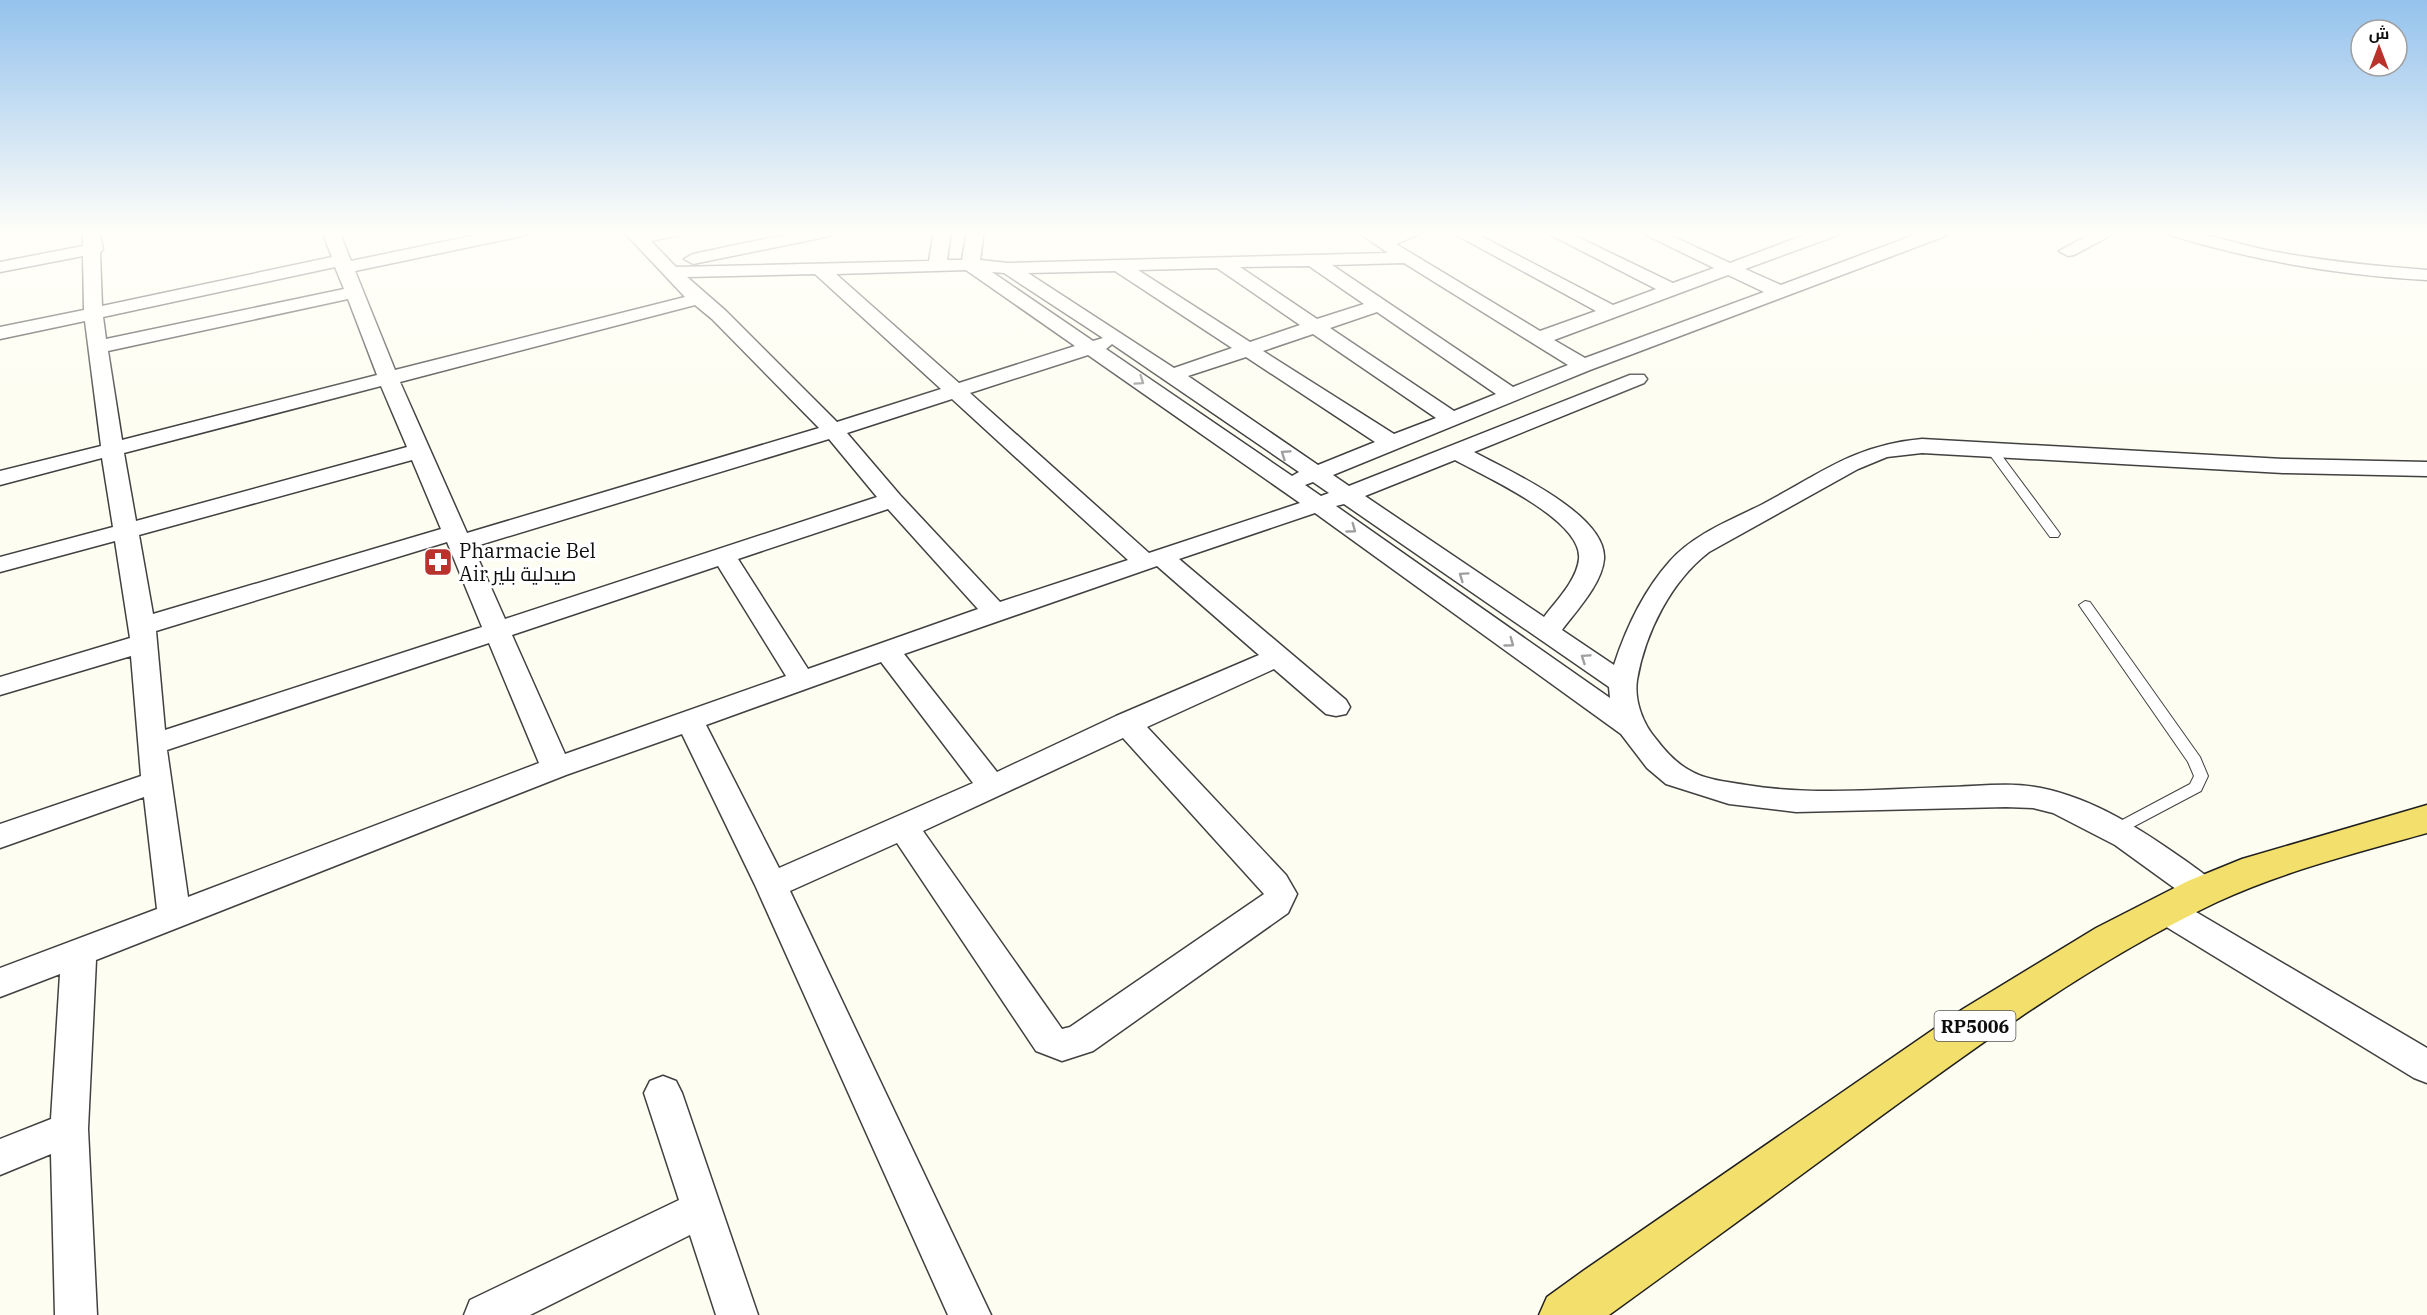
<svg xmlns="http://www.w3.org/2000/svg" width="2427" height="1315" font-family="'IBM Plex Serif',Cairo,serif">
<rect width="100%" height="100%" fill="#fefdf1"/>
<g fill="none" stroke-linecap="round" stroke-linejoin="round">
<g stroke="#414141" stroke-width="2">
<g id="lane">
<polygon points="1993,448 1997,449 2058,531 2060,534 2058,537 2050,537 1987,451"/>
<polygon points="2085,601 2090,602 2200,757 2208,776 2201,791 2114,837 2109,835 2106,831 2109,827 2190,784 2194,776 2188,762 2079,605"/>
</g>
</g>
<g stroke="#414141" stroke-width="3">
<g id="street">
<path d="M83,231H99L103,249L100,253L102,306L332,257L322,231H339L351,261L495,231H530L522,236L355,271L395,370L685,297L623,231H682L680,235L651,241L676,267L929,261L934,231H951L947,260H962L967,231H984L980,260L1008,263L1388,253L1356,231H1377L1384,236L1400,231H1426L1396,244L1540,331L1596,311L1449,231H1471L1613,305L1656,289L1543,231H1565L1673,283L1714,268L1638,231H1661L1730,263L1815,231H1840L1838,235L1745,269L1781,285L1925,231H1950L1948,235L1590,370L1333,475L1349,486L1630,375H1644L1647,379L1644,383L1474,452C1507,470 1607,514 1604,559C1602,584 1576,611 1562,630L1614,665C1626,628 1644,590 1670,561C1694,534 1731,520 1763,504C1820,474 1854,445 1922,439L2283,459L2427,462V476L2283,473L1922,453L1887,457L1858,469L1709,552C1671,581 1645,633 1637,680C1634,701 1643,724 1656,739C1665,751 1676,763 1689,770C1705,780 1728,782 1746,785C1813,796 1882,789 1950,787C1980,786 2012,782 2041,788C2095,799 2142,830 2186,861C2198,870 2212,878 2219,891L2215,900L2203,904L2191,900L2115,845L2053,813L2033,808L2006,807L1796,812L1729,804L1666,784L1647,768L1621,734L1315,513L1179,559L1346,700L1350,707L1346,714L1336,716L1326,714L1274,669L1147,727L1286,875L1297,894L1288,913L1093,1051L1062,1061L1036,1051L897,843L790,891L991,1315H948L755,885L682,734L566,775L96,960L88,1129L97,1315H55L51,1154L0,1175V1139L51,1119L60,974L0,997V968L157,909L144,797L0,848V824L141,776L131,656L0,695V677L130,638L115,541L0,572V557L113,527L102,458L0,485V471L101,446L85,321L0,339V327L84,310L83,256L0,272V262L83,246ZM1404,263L1568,365L1513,387L1332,265ZM1309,266L1364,304L1317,319L1240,267ZM335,267L344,289L106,339L103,317ZM1217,268L1300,325L1250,342L1138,270ZM966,270L1075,346L959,383L836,274ZM1115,271L1232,348L1174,368L1028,273ZM992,272L1004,273L1103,338L1093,341ZM815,274L941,389L837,422L726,311L687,277ZM1728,275L1764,292L1585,358L1554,340ZM348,299L377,375L122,440L108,351ZM695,305L712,319L819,428L467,533L400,382ZM1377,312L1496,394L1454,411L1330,328ZM1313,334L1436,418L1394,434L1263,351ZM1112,344L1299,472L1292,476L1106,349ZM1088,355L1300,503L1149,553L970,393ZM1246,357L1375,442L1318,465L1188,376ZM381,386L407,447L136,521L124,453ZM952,399L1128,560L1000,602L900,495L847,433ZM829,439L877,497L505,619L473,547ZM412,460L441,529L153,614L139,535ZM1455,460C1484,476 1583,520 1579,559C1577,580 1556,601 1544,617L1365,496ZM1313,482L1329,493L1321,496L1305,485ZM1344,504L1609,687L1610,698L1336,506ZM888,509L978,609L808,669L738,559ZM447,542L482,627L165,730L156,631ZM718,566L786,676L565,754L512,635ZM1157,566L1259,655L1116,716L997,772L904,654ZM489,643L539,763L188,897L167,750ZM881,662L973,783L779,868L706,725ZM1123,738L1264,894L1070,1027L1062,1029L923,831Z"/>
<polygon points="803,231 838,231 830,236 693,264 684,259 693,254"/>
<polygon points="2096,231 2119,231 2074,255 2068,256 2059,251"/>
<path d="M2168,231C2204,231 2236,244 2271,251C2323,261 2375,266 2427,270V280C2339,275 2254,261 2170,235Z"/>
<polygon points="2167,898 2179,902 2427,1048 2427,1083 2414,1078 2155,920 2150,911 2155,902"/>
<polygon points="663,1076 676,1081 682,1093 758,1315 716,1315 690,1235 530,1315 464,1315 470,1300 679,1200 644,1093 650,1081"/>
</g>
</g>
<g stroke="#1f1f1f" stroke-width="3">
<path id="primary" d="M2427,805V833C2356,853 2284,871 2217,902C2095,960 1985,1040 1877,1119C1788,1185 1699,1250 1609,1315H1539L1547,1297L1583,1271L1963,1009L2096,928L2188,881L2242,859Z"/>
</g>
<use href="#lane" fill="#fff" fill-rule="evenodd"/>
<use href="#street" fill="#fff" fill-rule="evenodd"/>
<use href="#primary" fill="#f3df6c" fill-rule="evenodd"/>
</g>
<defs><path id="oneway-chevron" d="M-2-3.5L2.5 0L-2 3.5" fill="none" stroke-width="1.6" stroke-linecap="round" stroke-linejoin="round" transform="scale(1.5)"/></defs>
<g stroke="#9f9f9f">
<use href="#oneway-chevron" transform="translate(1140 381) rotate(35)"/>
<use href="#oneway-chevron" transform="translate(1285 454) rotate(-146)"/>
<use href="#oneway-chevron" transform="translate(1352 529) rotate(36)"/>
<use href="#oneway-chevron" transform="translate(1463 576) rotate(-145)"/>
<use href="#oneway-chevron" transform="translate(1510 643) rotate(36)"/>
<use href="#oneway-chevron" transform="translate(1585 658) rotate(-146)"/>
</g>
<linearGradient id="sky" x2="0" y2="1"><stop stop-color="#94c2ed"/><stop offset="0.56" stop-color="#fffef9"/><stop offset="1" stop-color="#fffef9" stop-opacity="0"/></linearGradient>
<rect width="2427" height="416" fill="url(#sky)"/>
<defs>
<g id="pharmacy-square" transform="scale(1.5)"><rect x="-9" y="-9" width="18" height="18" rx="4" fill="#b9322c" stroke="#fff"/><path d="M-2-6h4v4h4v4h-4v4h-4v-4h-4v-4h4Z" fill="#fff"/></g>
</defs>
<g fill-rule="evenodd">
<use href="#pharmacy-square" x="438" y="562"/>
</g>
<g text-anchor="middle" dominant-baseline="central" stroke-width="6" stroke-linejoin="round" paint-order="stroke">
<rect fill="#fff" stroke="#565656" stroke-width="1.5" x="1934.5" y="1011" width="81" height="30" rx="4.5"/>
<g font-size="18" font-weight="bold" fill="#0e0e0e">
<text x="1975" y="1026">RP5006</text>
</g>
<g font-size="20" fill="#0e0e0e" stroke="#fff" text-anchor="start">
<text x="459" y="550">Pharmacie Bel<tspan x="459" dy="23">Air صيدلية بلير</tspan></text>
</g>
</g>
<g transform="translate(2379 48)"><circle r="28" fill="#ffffff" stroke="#9f9f9f" stroke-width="1.5"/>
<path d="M0-4.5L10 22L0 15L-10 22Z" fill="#b9322c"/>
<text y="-9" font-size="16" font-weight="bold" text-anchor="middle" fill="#0e0e0e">ش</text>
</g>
</svg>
